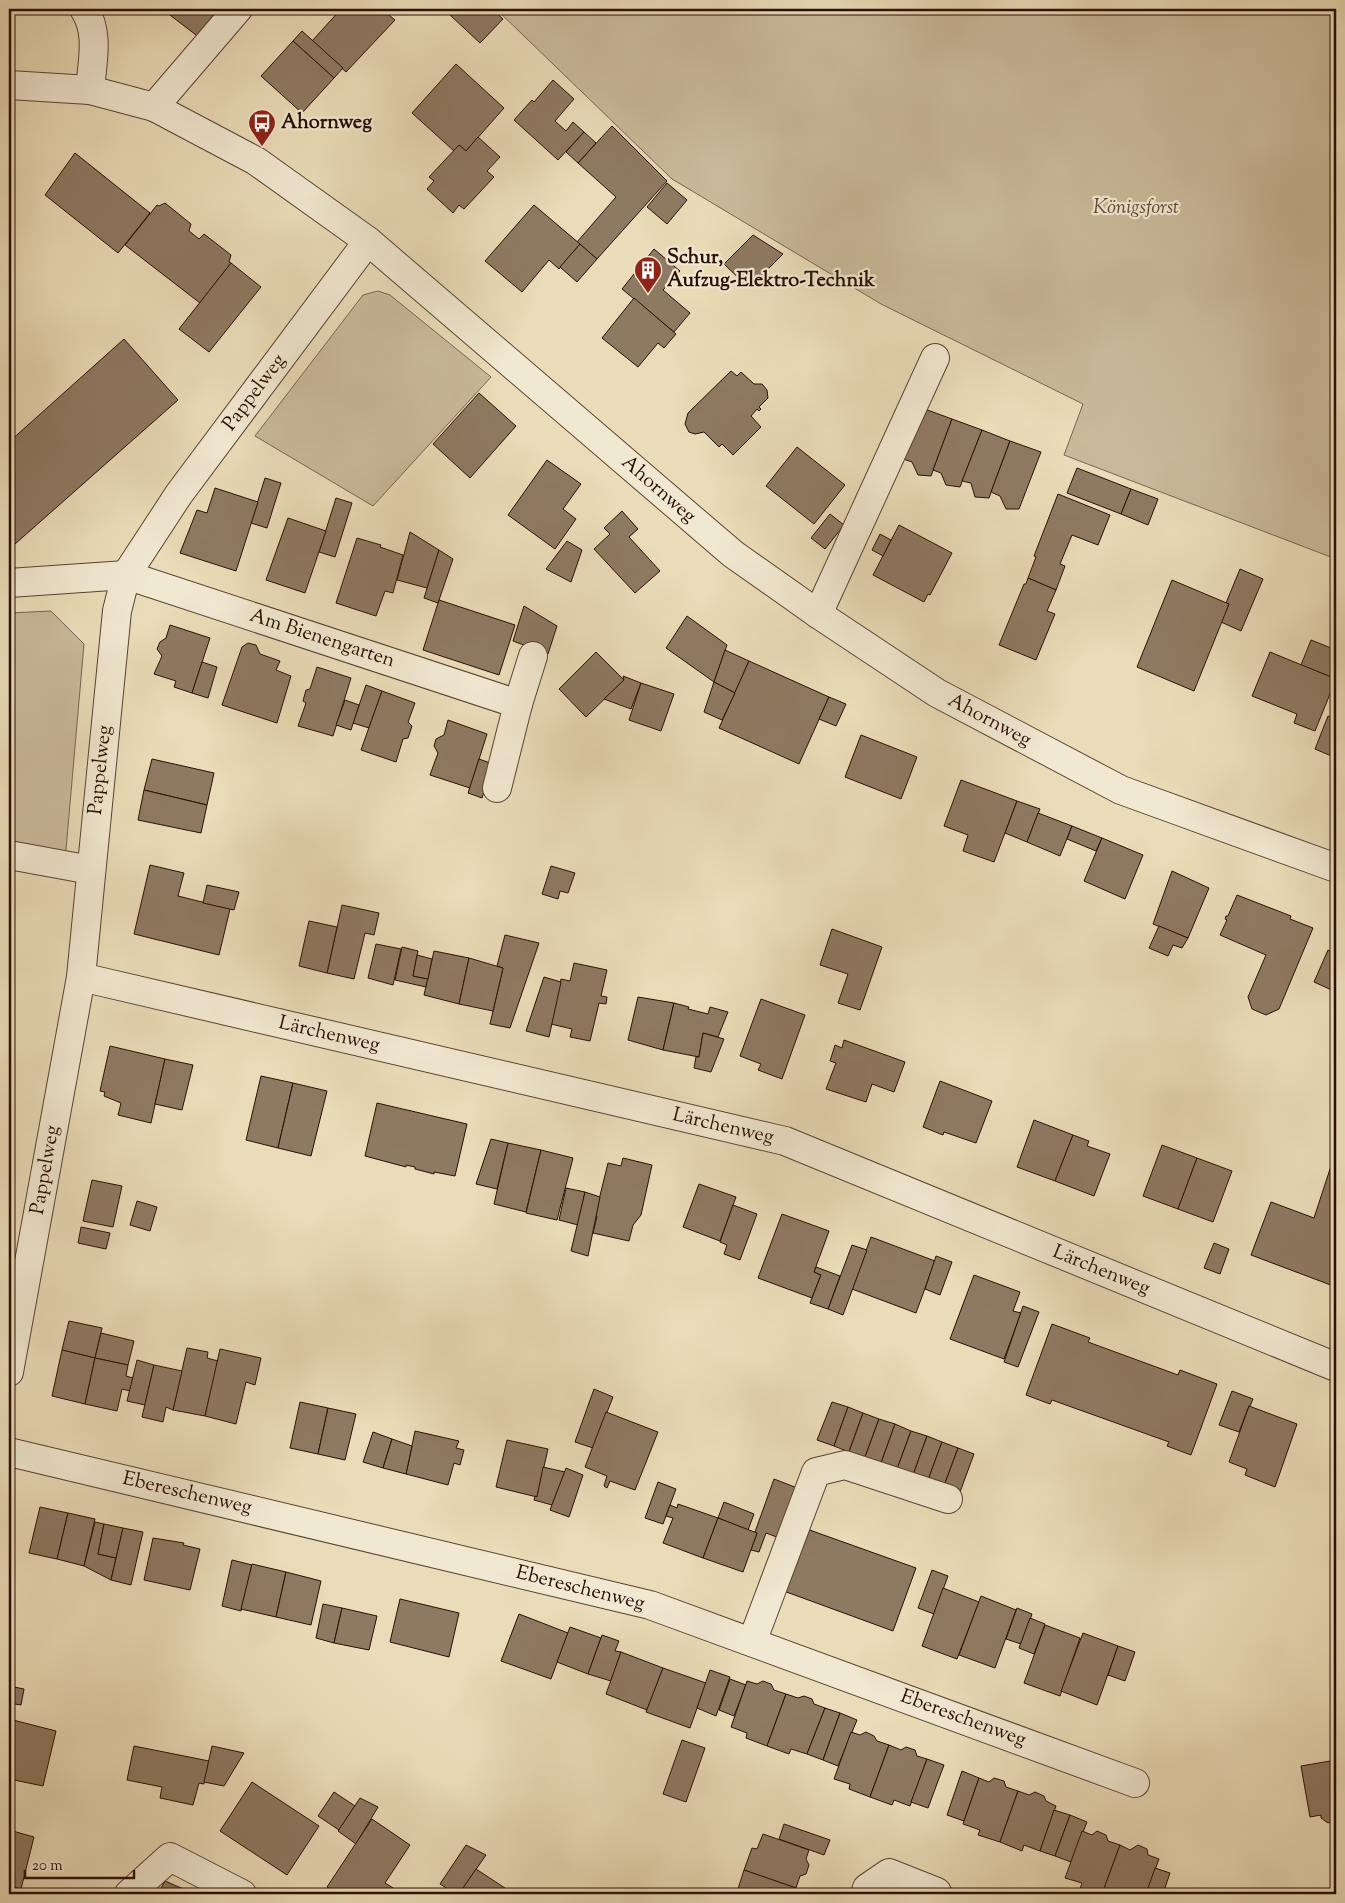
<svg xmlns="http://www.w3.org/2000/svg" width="1345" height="1903" font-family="'Sorts Mill Goudy',serif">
<rect width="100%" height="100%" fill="#eadcb8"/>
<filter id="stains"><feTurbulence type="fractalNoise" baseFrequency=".004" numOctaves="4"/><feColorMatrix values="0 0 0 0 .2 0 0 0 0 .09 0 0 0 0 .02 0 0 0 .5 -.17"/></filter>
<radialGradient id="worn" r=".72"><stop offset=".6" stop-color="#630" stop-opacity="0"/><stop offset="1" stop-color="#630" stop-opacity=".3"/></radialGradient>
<g fill="#c9b99a" stroke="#7a6450">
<polygon points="496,9 1336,9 1336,559 1064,455 1083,404 881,304 672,179"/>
<polygon points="378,291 390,295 491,377 373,506 255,436 363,295"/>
<polygon points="51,611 84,644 65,861 9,850 9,613"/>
</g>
<g fill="#8e7962" stroke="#2a0e05">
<polygon points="162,9 222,9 200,38"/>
<polygon points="341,9 382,9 395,20 346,72 312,41"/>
<polygon points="444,9 456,9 450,15"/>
<polygon points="456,9 492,9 503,19 480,43 450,15"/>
<polygon points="302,31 343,68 334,78 293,41"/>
<polygon points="293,41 334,78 302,113 261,76"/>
<polygon points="456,64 504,108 466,151 459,145 454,151 412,113"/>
<polygon points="553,80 574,99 555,121 566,131 573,122 584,132 558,160 514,120 532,100 534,102"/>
<polygon points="612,126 667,181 597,259 577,242 616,197 578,163"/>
<polygon points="584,132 596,143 578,163 566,152"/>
<polygon points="478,137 500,157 487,171 494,177 464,209 459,205 453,213 427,189 434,181 429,177 459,145 466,151"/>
<polygon points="75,153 150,213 118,253 45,195"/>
<polygon points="667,183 687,200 667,224 647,207"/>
<polygon points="165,203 191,224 189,231 199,239 204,234 231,255 229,262 231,263 200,303 125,245 157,205 159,206"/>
<polygon points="534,205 580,244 559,269 549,260 522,292 485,261"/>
<polygon points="753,235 783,254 749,288 724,264"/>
<polygon points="580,244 597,259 577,282 560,267"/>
<polygon points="654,249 680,271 663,290 690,313 674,332 622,289"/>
<polygon points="231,263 261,287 209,352 179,329"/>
<polygon points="634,298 676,334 664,348 658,343 638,367 602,338"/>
<polygon points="124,339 178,400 15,544 9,537 9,442"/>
<polygon points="731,371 737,376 741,372 754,384 762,384 767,390 768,398 759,407 761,409 759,411 757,409 751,416 761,427 733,455 722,444 719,447 704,432 695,434 689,432 685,424 688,413"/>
<polygon points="479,393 516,426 470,478 433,444"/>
<polygon points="922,408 952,419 931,476 918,475 912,462 903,459"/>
<polygon points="952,419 982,430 960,487 946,485 941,473 933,470"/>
<polygon points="982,430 1010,441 989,498 975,497 971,483 962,481"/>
<polygon points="1010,441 1041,452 1019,509 1006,509 1000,496 991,492"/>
<polygon points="797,447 845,485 814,524 766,486"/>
<polygon points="547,460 581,484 563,509 576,519 555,549 508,515"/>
<polygon points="1077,468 1131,489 1121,514 1067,493"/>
<polygon points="265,478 281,483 267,528 251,523"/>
<polygon points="215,488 258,502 236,571 180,553 197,510 207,513"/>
<polygon points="1131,489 1158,499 1148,525 1121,514"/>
<polygon points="1058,494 1110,515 1098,545 1072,535 1060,564 1065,566 1056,590 1028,578 1036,557 1034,556"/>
<polygon points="336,498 352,503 335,557 319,552"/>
<polygon points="622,511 638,529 629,537 660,571 635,593 594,549 610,534 604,528"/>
<polygon points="830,514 844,525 825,549 811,538"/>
<polygon points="288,518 326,531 305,593 266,580"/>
<polygon points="899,525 952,553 930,595 928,594 924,602 873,575"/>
<polygon points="410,532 439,550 427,588 397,580"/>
<polygon points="880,534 891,540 883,556 872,550"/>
<polygon points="357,538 381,545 380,547 403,555 393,593 385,591 376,616 336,603"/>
<polygon points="567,541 582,550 571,582 546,569"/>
<polygon points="439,550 453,559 438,603 424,598"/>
<polygon points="1240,569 1263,579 1241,631 1221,622 1229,604 1226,603"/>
<polygon points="1028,578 1056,590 1047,611 1055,614 1036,660 999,645 1024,584 1026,584"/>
<polygon points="1172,580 1229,604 1194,691 1137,667"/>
<polygon points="439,600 515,625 499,675 423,650"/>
<polygon points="524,606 557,626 548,654 513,641"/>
<polygon points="687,616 727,645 714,682 666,648"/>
<polygon points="170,625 210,638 192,693 174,687 176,681 154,674 162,656 157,649 160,642 166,638"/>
<polygon points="1311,640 1336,650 1336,679 1301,665"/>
<polygon points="248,643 256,645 260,654 280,661 276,670 291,676 277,723 222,705 242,647"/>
<polygon points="725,650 749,661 735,693 714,682"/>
<polygon points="596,652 624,680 586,717 559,689"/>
<polygon points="1270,652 1336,679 1315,731 1294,723 1297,714 1252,696"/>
<polygon points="749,661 829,697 799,764 719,728"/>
<polygon points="202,662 217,667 208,698 192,693"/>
<polygon points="317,667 351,678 333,736 298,726 306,703 303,701 306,690 310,689"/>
<polygon points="623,676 641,683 631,709 604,699 624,680"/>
<polygon points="714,682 735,693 722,720 704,712"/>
<polygon points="641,683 674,694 661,731 629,720"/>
<polygon points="366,685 382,691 369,728 353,723"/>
<polygon points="382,691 415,703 408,722 412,726 408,738 403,739 396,762 361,750"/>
<polygon points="829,697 846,704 836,726 819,719"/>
<polygon points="345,700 359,705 351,730 336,725"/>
<polygon points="1328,716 1336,719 1336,758 1315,749"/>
<polygon points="448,720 487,734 470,788 430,775 438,753 434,746 436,739 444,735"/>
<polygon points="861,735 917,757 901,799 845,777"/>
<polygon points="152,759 214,773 207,805 144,790"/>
<polygon points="479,759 493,764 482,798 468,793"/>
<polygon points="961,780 1017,801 994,862 963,851 968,835 944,826"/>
<polygon points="144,790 207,805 201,833 138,820"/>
<polygon points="1017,801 1040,809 1027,842 1005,833"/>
<polygon points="1038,813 1072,826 1060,856 1027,842"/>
<polygon points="1072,826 1102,838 1096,851 1067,839"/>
<polygon points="1102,838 1143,855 1125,899 1084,881"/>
<polygon points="150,865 184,873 178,896 230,909 219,955 134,934"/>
<polygon points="551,866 575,873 568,893 560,891 558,899 542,894"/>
<polygon points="1172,871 1209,888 1188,938 1153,924"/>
<polygon points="207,885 239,892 234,910 203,903"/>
<polygon points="9,888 13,889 9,905"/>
<polygon points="1237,895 1291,916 1290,919 1313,928 1279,1009 1266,1015 1252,1009 1248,997 1266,955 1220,935 1227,920 1225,919 1226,916 1228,916"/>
<polygon points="342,905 379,913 374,935 365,933 354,979 327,973"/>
<polygon points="309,921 337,927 327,973 299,966"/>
<polygon points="1159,926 1188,938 1182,948 1173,945 1168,956 1149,948"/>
<polygon points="832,929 882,947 860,1010 838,1003 848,974 820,965"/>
<polygon points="505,935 539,943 510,1028 490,1024 503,968 497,966"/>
<polygon points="376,944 401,949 393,985 368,978"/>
<polygon points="402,947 418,951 413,976 428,979 426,987 395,980"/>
<polygon points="1328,950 1336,954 1336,992 1314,982"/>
<polygon points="434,951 469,958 459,1004 424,995"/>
<polygon points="417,955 432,959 428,979 413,976"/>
<polygon points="469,958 503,968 493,1011 459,1004"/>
<polygon points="574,963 607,970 601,996 607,997 606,1004 599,1003 590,1041 570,1037 572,1029 551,1024 561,979 570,981"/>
<polygon points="544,977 561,982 549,1037 526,1031"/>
<polygon points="638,997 674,1003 663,1050 628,1040"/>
<polygon points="761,999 805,1015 782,1079 758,1070 761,1064 740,1056"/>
<polygon points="674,1003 689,1007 688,1009 708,1014 710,1007 728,1012 718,1037 703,1033 699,1057 663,1050"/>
<polygon points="703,1033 724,1039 711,1072 694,1068 696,1057 699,1057"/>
<polygon points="844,1040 905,1062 894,1092 872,1084 866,1102 826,1089 836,1063 830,1061 835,1045 842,1048"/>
<polygon points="110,1046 165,1059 151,1123 118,1115 121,1103 104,1096 105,1092 100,1091"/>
<polygon points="165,1059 193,1065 182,1110 155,1104"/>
<polygon points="261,1076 293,1083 278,1148 246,1140"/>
<polygon points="940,1081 992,1101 976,1143 944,1132 943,1135 923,1127"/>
<polygon points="293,1083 327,1091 311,1156 278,1148"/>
<polygon points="377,1103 467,1124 455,1176 434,1172 434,1174 415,1169 415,1167 406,1165 406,1167 365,1156"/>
<polygon points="1034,1120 1073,1135 1055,1181 1017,1167"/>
<polygon points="1073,1135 1089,1141 1087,1146 1110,1154 1094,1196 1055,1181"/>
<polygon points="491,1139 508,1143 497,1189 476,1184"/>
<polygon points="508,1143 541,1150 526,1212 494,1204"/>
<polygon points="1162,1145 1197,1158 1178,1209 1143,1196"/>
<polygon points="541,1150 573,1158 557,1220 526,1213"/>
<polygon points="623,1158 652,1165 641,1215 633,1225 629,1241 593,1233 597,1216 595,1216 608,1163 621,1166"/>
<polygon points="1197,1158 1232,1171 1213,1222 1178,1209"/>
<polygon points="1331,1166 1336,1168 1336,1287 1251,1255 1271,1202 1314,1218"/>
<polygon points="92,1180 122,1186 113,1227 83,1221"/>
<polygon points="699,1184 736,1197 720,1241 683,1227"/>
<polygon points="566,1188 585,1192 578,1225 559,1220"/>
<polygon points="585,1192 600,1197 588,1256 571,1251"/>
<polygon points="137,1201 157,1207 150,1231 130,1225"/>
<polygon points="733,1205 757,1214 740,1260 724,1254 727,1245 720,1242"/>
<polygon points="782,1214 829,1231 814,1272 821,1275 812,1298 758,1278"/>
<polygon points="81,1227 110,1233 106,1249 78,1243"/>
<polygon points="871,1237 935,1261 916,1313 852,1289"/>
<polygon points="1214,1243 1229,1249 1220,1274 1204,1268"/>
<polygon points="852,1245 867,1250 843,1315 828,1309"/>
<polygon points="936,1256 952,1262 940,1295 925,1289"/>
<polygon points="816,1267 840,1276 828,1309 810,1303 821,1275 814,1272"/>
<polygon points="974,1275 1020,1292 1013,1311 1021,1313 1004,1359 950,1339"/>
<polygon points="1023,1306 1039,1312 1018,1367 1004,1362"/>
<polygon points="69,1321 102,1328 95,1358 62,1350"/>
<polygon points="1052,1324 1090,1338 1088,1342 1178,1375 1180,1370 1217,1384 1191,1455 1167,1446 1169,1442 1052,1400 1050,1404 1026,1395"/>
<polygon points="101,1333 134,1341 128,1365 95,1358"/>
<polygon points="187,1348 208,1352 207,1358 218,1361 205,1416 173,1410"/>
<polygon points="220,1349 261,1358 255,1385 246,1382 236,1424 205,1416"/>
<polygon points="62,1350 95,1358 85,1404 52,1396"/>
<polygon points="95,1358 128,1365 126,1376 133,1378 130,1391 122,1389 117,1411 85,1404"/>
<polygon points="137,1360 154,1365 145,1405 127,1401"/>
<polygon points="154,1365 182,1371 173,1410 166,1407 163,1422 142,1417"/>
<polygon points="594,1389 613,1397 593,1448 575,1442"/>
<polygon points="1232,1391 1253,1399 1250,1406 1249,1406 1239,1432 1219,1425"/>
<polygon points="300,1402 328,1408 318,1454 290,1448"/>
<polygon points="832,1402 848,1407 834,1446 817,1440"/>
<polygon points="1249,1406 1297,1424 1275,1487 1245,1475 1247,1469 1229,1462"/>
<polygon points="848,1407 863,1413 849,1452 834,1446"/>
<polygon points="328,1408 356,1414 345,1460 318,1454"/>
<polygon points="606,1412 658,1432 635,1490 610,1481 607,1488 604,1486 607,1476 585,1467"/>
<polygon points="863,1413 879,1419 865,1457 849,1452"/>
<polygon points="879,1419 895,1424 881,1463 865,1457"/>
<polygon points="895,1424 911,1431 897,1469 881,1463"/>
<polygon points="415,1431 459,1441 456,1448 464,1450 460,1465 454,1463 448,1485 406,1474"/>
<polygon points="911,1431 927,1436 913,1475 897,1469"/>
<polygon points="373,1432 392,1439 383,1468 363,1462"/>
<polygon points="927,1436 942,1442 928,1480 913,1475"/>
<polygon points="392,1439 412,1446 406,1474 383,1468"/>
<polygon points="507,1440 548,1449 537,1497 496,1487"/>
<polygon points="942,1442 958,1448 944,1486 928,1480"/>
<polygon points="958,1448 974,1454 960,1492 944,1486"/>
<polygon points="543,1467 565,1472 552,1505 534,1500 535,1496 537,1497"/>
<polygon points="566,1468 583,1475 569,1517 550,1510"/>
<polygon points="774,1479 800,1489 782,1539 766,1533 759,1552 751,1550 757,1533 755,1532"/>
<polygon points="658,1482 676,1489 663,1524 645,1518"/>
<polygon points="724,1502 754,1514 748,1530 718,1518"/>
<polygon points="678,1504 718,1518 703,1558 663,1543 673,1518 666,1516 670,1505 677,1508"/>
<polygon points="40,1507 68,1513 57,1559 29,1553"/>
<polygon points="68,1513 95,1519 84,1566 57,1559"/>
<polygon points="718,1518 757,1533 743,1572 703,1558"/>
<polygon points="95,1522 104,1524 98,1554 116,1558 111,1580 84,1566"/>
<polygon points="104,1524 123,1528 116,1558 98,1554"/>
<polygon points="123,1528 143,1532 131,1585 111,1580"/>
<polygon points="804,1528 916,1568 893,1631 781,1590"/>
<polygon points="153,1538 184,1543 183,1545 200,1549 190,1590 144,1580"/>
<polygon points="232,1560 252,1565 241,1611 222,1606"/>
<polygon points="252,1564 286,1572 276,1617 241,1609"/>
<polygon points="932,1570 948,1576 934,1614 918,1608"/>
<polygon points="286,1572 321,1581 311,1625 276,1617"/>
<polygon points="943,1588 979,1602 957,1659 922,1646"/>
<polygon points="981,1596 1016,1610 995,1668 959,1655"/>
<polygon points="400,1599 459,1613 449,1657 390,1642"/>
<polygon points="323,1604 342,1608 334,1643 316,1638"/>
<polygon points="342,1608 377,1616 369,1650 334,1643"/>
<polygon points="1017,1608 1032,1614 1021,1644 1006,1639"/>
<polygon points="519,1614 568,1633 551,1679 501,1661"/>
<polygon points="1030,1618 1045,1624 1034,1654 1019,1648"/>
<polygon points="1045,1625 1080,1638 1060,1696 1024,1683"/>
<polygon points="570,1627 601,1638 588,1674 557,1662"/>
<polygon points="1083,1633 1118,1646 1097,1705 1061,1691"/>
<polygon points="602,1635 619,1641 615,1651 621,1652 611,1681 588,1674"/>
<polygon points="1118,1646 1135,1652 1125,1681 1108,1675"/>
<polygon points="621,1652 663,1668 647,1710 606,1694"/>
<polygon points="663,1668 706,1683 690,1728 646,1712"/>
<polygon points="710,1670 730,1677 716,1716 697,1708"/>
<polygon points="730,1679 746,1685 734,1716 719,1710"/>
<polygon points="747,1681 757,1684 763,1681 771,1684 774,1690 786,1694 767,1746 746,1738 747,1733 731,1727"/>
<polygon points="9,1686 24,1689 21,1705 9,1703"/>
<polygon points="786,1694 798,1698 804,1696 812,1699 814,1704 825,1708 807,1754 791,1749 789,1754 767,1746"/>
<polygon points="9,1703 14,1704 11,1720 9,1719"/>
<polygon points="825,1708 840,1713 823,1760 807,1754"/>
<polygon points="840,1713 857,1720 838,1766 823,1760"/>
<polygon points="9,1719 56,1731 43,1786 9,1779"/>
<polygon points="851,1732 860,1735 866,1732 874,1736 877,1741 889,1745 870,1797 849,1789 850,1784 834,1779"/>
<polygon points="682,1740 705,1748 686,1802 663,1794"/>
<polygon points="889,1745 901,1750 906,1747 915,1750 917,1756 927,1759 910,1806 894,1800 892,1805 870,1797"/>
<polygon points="134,1746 209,1761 204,1784 199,1783 193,1805 160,1798 162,1787 127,1780"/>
<polygon points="212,1746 244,1753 224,1786 204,1782"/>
<polygon points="927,1759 944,1765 928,1808 911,1802"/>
<polygon points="1336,1760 1336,1820 1328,1823 1321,1818 1321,1815 1310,1817 1301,1766"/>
<polygon points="962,1771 979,1778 964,1821 947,1815"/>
<polygon points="979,1778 989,1782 994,1778 1004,1781 1006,1787 1018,1791 1000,1842 978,1835 980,1830 963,1824"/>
<polygon points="252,1782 319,1826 287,1875 220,1831"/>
<polygon points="1018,1791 1029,1795 1035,1792 1044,1796 1046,1801 1056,1806 1040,1851 1024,1845 1022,1851 1000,1842"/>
<polygon points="334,1792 355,1806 339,1830 318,1816"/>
<polygon points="360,1798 378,1807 356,1844 338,1831"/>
<polygon points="1054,1810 1070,1815 1055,1856 1040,1851"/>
<polygon points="1070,1815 1087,1822 1071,1862 1055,1856"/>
<polygon points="372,1819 410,1845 385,1883 403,1894 338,1894 327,1887"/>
<polygon points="784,1824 830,1840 824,1855 779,1839"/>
<polygon points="9,1830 34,1837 21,1889 9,1886"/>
<polygon points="1082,1831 1092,1835 1097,1831 1106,1835 1108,1841 1120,1845 1102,1894 1095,1894 1080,1889 1082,1883 1065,1878"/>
<polygon points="763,1834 809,1850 806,1859 809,1865 806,1874 800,1876 796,1888 744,1870 752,1848 757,1849"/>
<polygon points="466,1845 486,1855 459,1894 456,1894 440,1884"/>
<polygon points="1120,1845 1130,1850 1138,1845 1147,1849 1148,1855 1159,1859 1146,1894 1102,1894"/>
<polygon points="1155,1868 1170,1873 1163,1894 1146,1894"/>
<polygon points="476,1869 514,1894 459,1894"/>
<polygon points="744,1870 796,1888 793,1894 741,1894 737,1892"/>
<polygon points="165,1881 195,1894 158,1894"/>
</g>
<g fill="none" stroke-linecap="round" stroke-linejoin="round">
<g stroke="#5a4232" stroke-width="30">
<g id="minor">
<path d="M84,9C100,33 92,62 90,90"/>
<polyline points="9,85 90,90 154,107 256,161 368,241 733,554 818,614 937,693 1121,790 1336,868"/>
<polyline points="154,107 238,9"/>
<polyline points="9,583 126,575 518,704"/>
<polyline points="818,614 935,358"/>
<polyline points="497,788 518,704 533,656"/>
<polyline points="9,855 91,870"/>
<polyline points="81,977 785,1141 1336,1367"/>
<polyline points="9,1372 81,977 117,611 126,575 179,494 368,241"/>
<polyline points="9,1452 650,1605 1135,1783"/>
<polyline points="752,1642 816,1472 845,1465 948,1499"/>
<polyline points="129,1894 170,1857 242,1894"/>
<polyline points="865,1894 867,1888 889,1873 937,1892 937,1894"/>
</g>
</g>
<use href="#minor" stroke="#f1e8d1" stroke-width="28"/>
</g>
<defs>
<g id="bus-pin" transform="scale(1.4375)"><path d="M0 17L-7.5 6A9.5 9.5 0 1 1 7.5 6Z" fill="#8f2418" stroke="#f1e8d1"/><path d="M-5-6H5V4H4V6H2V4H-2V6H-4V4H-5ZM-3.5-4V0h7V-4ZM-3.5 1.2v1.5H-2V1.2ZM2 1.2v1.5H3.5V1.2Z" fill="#fff"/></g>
<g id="building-pin" transform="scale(1.4375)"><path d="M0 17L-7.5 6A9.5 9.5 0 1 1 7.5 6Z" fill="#8f2418" stroke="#f1e8d1"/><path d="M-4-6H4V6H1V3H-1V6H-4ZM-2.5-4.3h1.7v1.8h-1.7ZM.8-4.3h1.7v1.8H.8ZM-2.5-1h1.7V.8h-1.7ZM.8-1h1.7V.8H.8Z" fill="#fff"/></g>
</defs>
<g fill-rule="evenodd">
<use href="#bus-pin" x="262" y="123"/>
<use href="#building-pin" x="648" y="270"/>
</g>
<g text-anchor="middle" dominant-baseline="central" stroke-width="4.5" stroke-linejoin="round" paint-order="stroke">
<g font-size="20" font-weight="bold" fill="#2a0e05" stroke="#f1e8d1" text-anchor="start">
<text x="281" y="123">Ahornweg</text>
<text x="667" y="258">Schur,<tspan x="667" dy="23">Aufzug-Elektro-Technik</tspan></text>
</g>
<g font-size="20" font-style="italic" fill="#624a39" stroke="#f1e8d1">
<text x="1136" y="208">Königsforst</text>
</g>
<g font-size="20" fill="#2a0e05" stroke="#f1e8d1">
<text transform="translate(255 393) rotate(-53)">Pappelweg</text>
<text transform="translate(658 490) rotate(41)">Ahornweg</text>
<text transform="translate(322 639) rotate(18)">Am Bienengarten</text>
<text transform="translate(989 721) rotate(28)">Ahornweg</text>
<text transform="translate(101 770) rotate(-84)">Pappelweg</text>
<text transform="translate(329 1035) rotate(13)">Lärchenweg</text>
<text transform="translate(723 1127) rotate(13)">Lärchenweg</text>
<text transform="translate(46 1170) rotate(-80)">Pappelweg</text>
<text transform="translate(1101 1271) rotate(22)">Lärchenweg</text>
<text transform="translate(187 1494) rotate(13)">Ebereschenweg</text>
<text transform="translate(580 1589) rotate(14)">Ebereschenweg</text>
<text transform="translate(963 1719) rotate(20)">Ebereschenweg</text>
</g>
</g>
<rect width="1345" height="1903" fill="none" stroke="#eadcb8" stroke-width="30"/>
<rect x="10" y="10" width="1325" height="1883" fill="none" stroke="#2a0e05" stroke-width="2.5"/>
<rect x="15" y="15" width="1315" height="1873" fill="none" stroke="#2a0e05"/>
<path d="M25 1870v8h109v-8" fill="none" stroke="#2a0e05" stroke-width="2.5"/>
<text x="32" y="1870" font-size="15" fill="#2a0e05" stroke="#f1e8d1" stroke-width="4" paint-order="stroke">20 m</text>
<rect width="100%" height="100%" filter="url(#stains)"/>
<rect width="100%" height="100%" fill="url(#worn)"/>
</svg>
